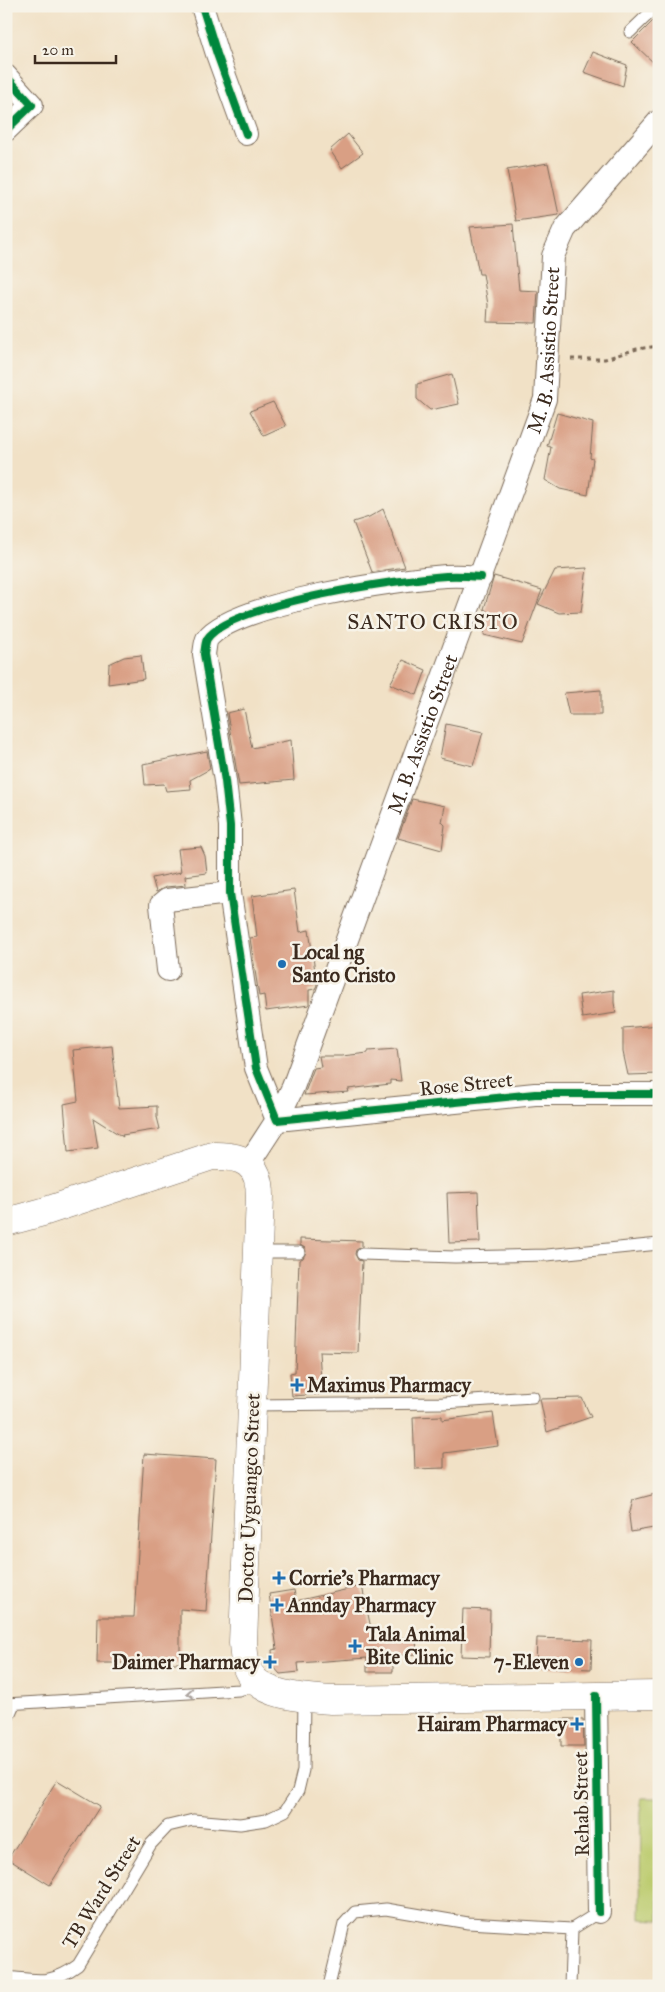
<svg xmlns="http://www.w3.org/2000/svg" width="665" height="1992" font-family="'IM FELL Great Primer',serif">
<rect width="100%" height="100%" fill="#f7f3e8"/>
<filter id="ink" filterUnits="userSpaceOnUse"><feTurbulence type="fractalNoise" baseFrequency=".02" numOctaves="2"/><feDisplacementMap in="SourceGraphic" scale="10" xChannelSelector="R" yChannelSelector="G"/><feConvolveMatrix kernelMatrix="1 2 1 2 8 2 1 2 1" color-interpolation-filters="sRGB"/></filter>
<filter id="wash" filterUnits="userSpaceOnUse"><feTurbulence type="fractalNoise" baseFrequency=".0096" numOctaves="4" result="noise"/><feDisplacementMap in="SourceGraphic" scale="20" xChannelSelector="R" yChannelSelector="G"/><feGaussianBlur stdDeviation="1.12" result="paint"/><feColorMatrix in="noise" values="0 0 0 0 0 0 0 0 0 0 0 0 0 0 0 0 0 1.4 0 .05"/><feComposite in="paint" operator="in"/></filter>
<g filter="url(#wash)">
<rect width="100%" height="100%" fill="#f1e1c6"/>
<polygon fill="#bbcb6d" stroke="#7b7a46" points="641,1798 659,1798 659,1920 640,1919"/>
<g id="blocks">
<g fill="#d99f84">
<polygon points="659,15 659,68 632,42"/>
<polygon points="593,52 627,65 623,86 584,72"/>
<polygon points="348,134 363,153 342,168 330,150"/>
<polygon points="548,163 559,215 516,221 507,170"/>
<polygon points="513,224 519,290 538,291 536,323 487,322 488,305 483,274 479,274 470,227"/>
<polygon points="452,374 459,404 430,410 417,399 417,384"/>
<polygon points="273,402 286,426 264,436 250,411"/>
<polygon points="557,413 593,423 590,458 593,459 588,495 560,489 545,480 551,447 547,446"/>
<polygon points="383,509 405,567 372,572 353,522 369,517"/>
<polygon points="587,568 581,612 559,613 538,604 555,570"/>
<polygon points="494,576 542,590 522,644 484,635 487,611 484,609"/>
<polygon points="141,655 144,679 108,684 109,664 124,657"/>
<polygon points="403,660 426,670 417,695 390,684"/>
<polygon points="601,690 601,715 569,715 564,693"/>
<polygon points="244,709 252,748 291,740 294,780 239,785 227,713"/>
<polygon points="446,724 483,732 473,766 440,758"/>
<polygon points="207,751 210,769 190,780 191,789 166,791 164,784 145,785 143,764"/>
<polygon points="412,799 445,806 442,822 445,825 442,850 398,838"/>
<polygon points="201,847 205,856 207,873 185,876 186,885 166,887 156,892 152,878 181,872 178,849"/>
<polygon points="294,890 300,932 309,930 317,985 315,989 309,990 309,1005 266,1011 264,995 259,996 250,938 257,937 252,896"/>
<polygon points="614,990 614,1003 616,1013 582,1018 579,995"/>
<polygon points="659,1025 659,1074 628,1075 623,1052 623,1028"/>
<polygon points="112,1046 119,1108 157,1106 157,1117 160,1129 122,1135 123,1137 93,1118 98,1148 68,1152 64,1104 78,1101 73,1050"/>
<polygon points="397,1049 401,1081 390,1080 390,1084 348,1089 349,1092 304,1095 314,1068 321,1067 319,1056 342,1056 368,1053 368,1051"/>
<polygon points="478,1192 480,1242 449,1243 447,1193"/>
<polygon points="300,1239 362,1241 362,1247 356,1250 355,1254 358,1260 362,1261 358,1353 319,1352 322,1394 292,1396 290,1373 295,1372 299,1260 303,1258 306,1252 305,1248 300,1245"/>
<polygon points="582,1398 591,1417 547,1432 540,1399"/>
<polygon points="493,1413 498,1446 444,1453 444,1468 415,1469 413,1417 442,1416 442,1420"/>
<polygon points="144,1454 216,1459 206,1611 180,1609 180,1663 97,1663 98,1617 134,1617"/>
<polygon points="659,1493 659,1527 631,1532 629,1516 633,1500"/>
<polygon points="362,1586 373,1638 416,1638 417,1654 393,1656 393,1672 367,1672 367,1658 298,1663 299,1672 280,1674 273,1666 272,1650 277,1649 269,1594 294,1590 296,1601"/>
<polygon points="463,1609 490,1610 489,1657 461,1656"/>
<polygon points="537,1638 592,1640 591,1669 536,1667"/>
<polygon points="561,1719 583,1719 584,1746 561,1746"/>
<polygon points="57,1780 100,1806 50,1885 8,1859"/>
</g>
</g>
</g>
<g filter="url(#ink)">
<use href="#blocks" fill-opacity="0" stroke="#7b6a59" stroke-width="1"/>
<g fill="none" stroke-linecap="round" stroke-linejoin="round">
<g stroke="#7b6a59" stroke-width="13">
<g id="service">
<polyline points="630,32 657,6"/>
<polyline points="258,1252 299,1252"/>
<polyline points="362,1254 455,1257 547,1255 659,1244"/>
<polyline points="253,1405 443,1403 533,1397"/>
<polyline points="6,1704 239,1690 259,1685"/>
<polyline points="6,1722 14,1704"/>
<polyline points="572,1929 599,1912"/>
<path d="M6,1977C38,1980 51,1985 78,1965L151,1844L168,1826L193,1820L240,1824L266,1820L285,1811L298,1791L303,1770L304,1698"/>
<polyline points="329,1986 344,1924 355,1912 386,1909 468,1923 572,1929 570,1986"/>
</g>
</g>
<g stroke="#7b6a59" stroke-width="24">
<g id="minor">
<polyline points="202,6 217,54 246,134"/>
<polyline points="6,76 32,105 6,130"/>
<path d="M481,577C469,576 458,575 446,576C401,579 232,603 207,639C205,643 205,650 204,654L225,781L230,826V893L256,1068L277,1120L535,1094H659"/>
<polyline points="168,970 161,905 167,900 230,893"/>
<path id="s1" d="M249,1163L277,1120L293,1087L545,399L553,256L565,229L659,121"/>
<polyline points="596,1696 599,1912"/>
</g>
</g>
<g stroke="#7b6a59" stroke-width="29">
<path id="secondary" d="M6,1222L43,1212L212,1156C243,1155 260,1163 260,1196L243,1643C244,1653 244,1665 250,1674C264,1697 307,1698 331,1700L659,1695"/>
</g>
<polyline stroke="#7b6a59" stroke-width="3" stroke-dasharray="4 4" stroke-linecap="butt" points="571,359 605,359 637,349 659,346"/>
<use href="#service" stroke="#fff" stroke-width="11"/>
<use href="#minor" stroke="#fff" stroke-width="22"/>
<use href="#secondary" stroke="#fff" stroke-width="28"/>
<g stroke="#f7f3e8" stroke-width="11">
<g id="cycleway">
<polyline points="202,6 217,54 246,134"/>
<polyline points="6,76 32,105 6,130"/>
<path d="M481,577C469,576 458,575 446,576C401,579 232,603 207,639C205,643 205,650 204,654L225,781L230,826V893L256,1068L277,1120L535,1094H659"/>
<polyline points="596,1696 599,1912"/>
</g>
</g>
<use href="#cycleway" stroke="#00873e" stroke-width="8"/>
</g>
<defs><path id="oneway-chevron" d="M-2-3.5L2.5 0L-2 3.5" fill="none" stroke-width="1.6" stroke-linecap="round" stroke-linejoin="round" transform="scale(1.25)"/></defs>
<use stroke="#a79f9a" href="#oneway-chevron" transform="translate(190 1693) rotate(176)"/>
</g>
<g fill="#1f6fb2" stroke="#f7f3e8" stroke-width="2">
<circle cx="282" cy="964" r="5"/>
<path d="M294.5 1377.5h5v5h5v5h-5v5h-5v-5h-5v-5h5z"/>
<path d="M276.5 1570.5h5v5h5v5h-5v5h-5v-5h-5v-5h5z"/>
<path d="M274.5 1597.5h5v5h5v5h-5v5h-5v-5h-5v-5h5z"/>
<path d="M352.5 1638.5h5v5h5v5h-5v5h-5v-5h-5v-5h5z"/>
<path d="M267.5 1654.5h5v5h5v5h-5v5h-5v-5h-5v-5h5z"/>
<circle cx="579" cy="1662" r="5"/>
<path d="M574.5 1716.5h5v5h5v5h-5v5h-5v-5h-5v-5h5z"/>
</g>
<g text-anchor="middle" dominant-baseline="central" stroke-width="5" stroke-linejoin="round" paint-order="stroke">
<g font-size="20" fill="#3b2a1e" stroke="#f7f3e8">
<text stroke="none"><textPath href="#s1" startOffset="869">M. B. Assistio Street</textPath></text>
<text stroke="none"><textPath href="#s1" startOffset="464">M. B. Assistio Street</textPath></text>
<text transform="translate(466 1084) rotate(-6)">Rose Street</text>
<text transform="translate(249 1498) rotate(-88)">Doctor Uyguangco Street</text>
<text transform="translate(581 1804) rotate(-91)">Rehab Street</text>
<text transform="translate(101 1892) rotate(-58)">TB Ward Street</text>
</g>
<g font-size="20" font-weight="bold" fill="#3b2a1e" stroke="#f7f3e8" text-anchor="start">
<text x="292" y="952">Local ng<tspan x="292" dy="23">Santo Cristo</tspan></text>
<text x="307" y="1385">Maximus Pharmacy</text>
<text x="289" y="1578">Corrie's Pharmacy</text>
<text x="287" y="1605">Annday Pharmacy</text>
<text x="366" y="1634">Tala Animal<tspan x="366" dy="23">Bite Clinic</tspan></text>
<text x="260" y="1662" text-anchor="end">Daimer Pharmacy</text>
<text x="569" y="1662" text-anchor="end">7-Eleven</text>
<text x="567" y="1724" text-anchor="end">Hairam Pharmacy</text>
</g>
<g font-size="21" letter-spacing="1" fill="#3b2a1e" stroke="#f7f3e8">
<text x="433" y="622">SANTO CRISTO</text>
</g>
</g>
<rect width="665" height="1992" fill="none" stroke="#f7f3e8" stroke-width="25"/>
<path d="M35 55v8h81v-8" fill="none" stroke="#3b2a1e" stroke-width="2.5"/>
<text x="42" y="55" font-size="15" fill="#3b2a1e" stroke="#f7f3e8" stroke-width="4" paint-order="stroke">20 m</text>
</svg>
